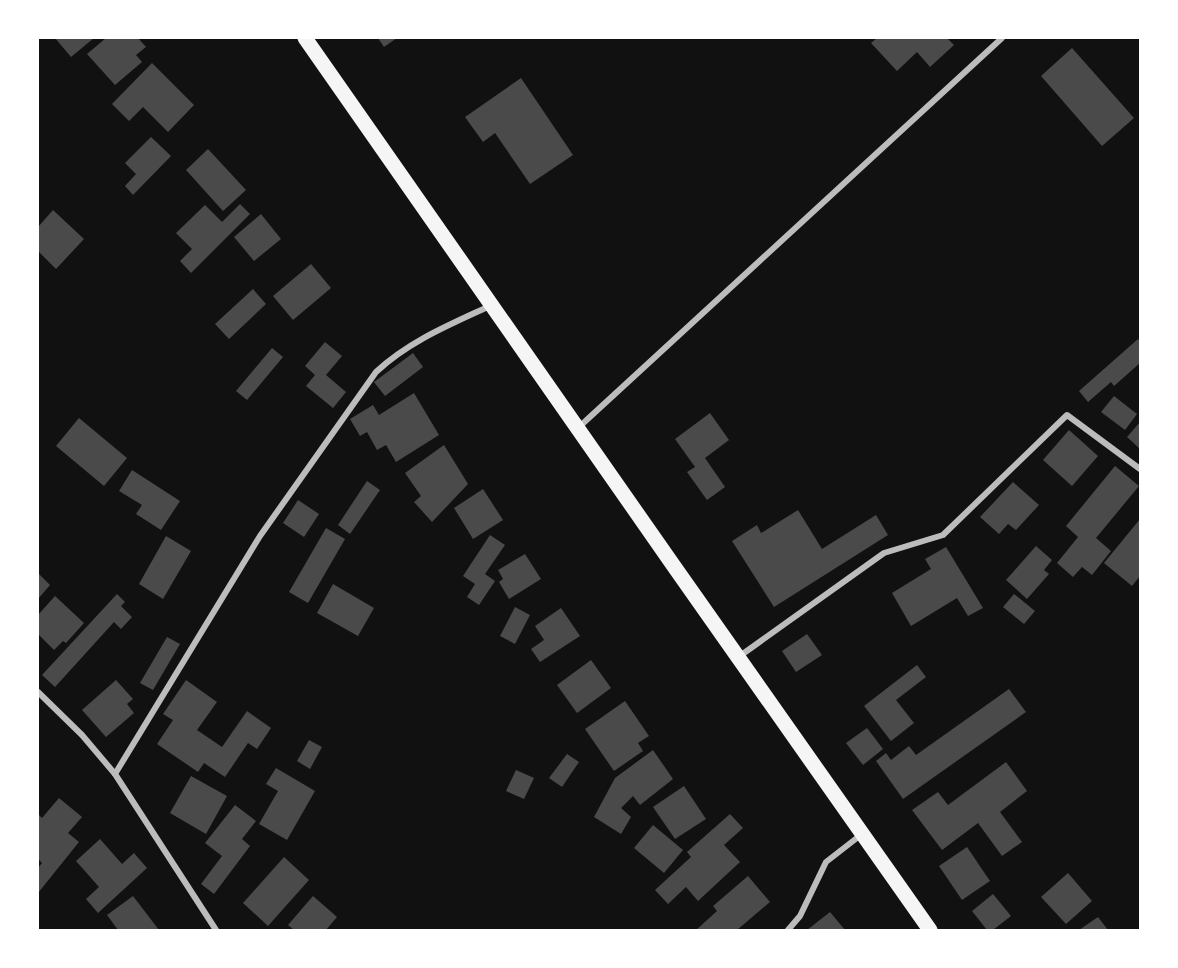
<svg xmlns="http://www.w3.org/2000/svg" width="1178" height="968" font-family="Lato,sans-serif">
<rect width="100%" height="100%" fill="#111"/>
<g fill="#4a4a4a">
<polygon points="55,38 94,38 71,57"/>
<polygon points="106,38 138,38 146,47 136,55 142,62 115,85 87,54"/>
<polygon points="378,38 397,38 384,47"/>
<polygon points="877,38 947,38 954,45 930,67 917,52 897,71 871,43"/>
<polygon points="1072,48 1134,118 1102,146 1041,76"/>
<polygon points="152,63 194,105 168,132 143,107 129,121 112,104"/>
<polygon points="521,78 573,155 530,184 495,133 483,142 465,117"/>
<polygon points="151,137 171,156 133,195 125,186 136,174 125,163"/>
<polygon points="208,149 246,190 223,211 186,170"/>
<polygon points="240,204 250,214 191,273 180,261 192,249 176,233 205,205 222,222"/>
<polygon points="53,210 84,239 56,269 38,251 38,227"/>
<polygon points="261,214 281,239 254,261 234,237"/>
<polygon points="311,264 331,288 293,320 273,296"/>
<polygon points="253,289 266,304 229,339 215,324"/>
<polygon points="1138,339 1140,342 1140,363 1114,386 1111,382 1088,402 1079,391"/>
<polygon points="325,342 342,356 326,375 346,392 333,408 306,386 315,375 305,366"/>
<polygon points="272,348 283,357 247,400 236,391"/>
<polygon points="413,353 423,367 385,396 374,382"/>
<polygon points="414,393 439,435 396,462 386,445 377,450 367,432 360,436 350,419 373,405 379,415"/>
<polygon points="1114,396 1137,414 1125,430 1101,412"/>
<polygon points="710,413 729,440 705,458 725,487 707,500 687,472 695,467 675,439"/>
<polygon points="79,418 127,458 104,486 56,446"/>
<polygon points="1140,422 1140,449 1127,437"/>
<polygon points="1069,430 1098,456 1072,486 1043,460"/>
<polygon points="444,445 468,484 432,522 414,502 421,496 405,473"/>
<polygon points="1115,466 1139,486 1096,538 1111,551 1092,575 1082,567 1073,577 1057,563 1078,537 1066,526"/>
<polygon points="132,470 180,501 161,530 136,514 142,505 119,491"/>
<polygon points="367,481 380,490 350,534 338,525"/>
<polygon points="1013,482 1039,505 1016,530 1008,524 999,534 980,517"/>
<polygon points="483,489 503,520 473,539 454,508"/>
<polygon points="298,500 319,514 304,537 283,523"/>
<polygon points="798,510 822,549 876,515 888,535 774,607 732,541 757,525 761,533"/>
<polygon points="1140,519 1140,576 1132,586 1104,563"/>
<polygon points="326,528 345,539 308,603 289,592"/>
<polygon points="490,535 505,545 485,574 495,581 479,605 467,597 475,584 463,576"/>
<polygon points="166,536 191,551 163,599 139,584"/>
<polygon points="1036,546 1052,560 1044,570 1049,574 1027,599 1006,580"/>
<polygon points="946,547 983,608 968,616 957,598 911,626 892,593 931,569 925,559"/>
<polygon points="525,554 541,579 509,599 499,582 503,579 498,570"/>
<polygon points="38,573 50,585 38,599"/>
<polygon points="333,584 374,608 358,636 317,613"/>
<polygon points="117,594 125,602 121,606 132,617 121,629 114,622 55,687 42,675"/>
<polygon points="1014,594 1035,611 1024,624 1003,607"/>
<polygon points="55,596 84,623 66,643 63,641 54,650 38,634 38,615"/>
<polygon points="515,607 530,615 515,644 500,636"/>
<polygon points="561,608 580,636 540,662 531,649 544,640 535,626"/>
<polygon points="807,634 822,655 796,672 782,651"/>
<polygon points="167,637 180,644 153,690 140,683"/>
<polygon points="591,660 611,688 577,713 557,685"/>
<polygon points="917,665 926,677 896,700 914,723 891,741 864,706"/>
<polygon points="116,680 133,699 127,704 134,713 106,737 82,710"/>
<polygon points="186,680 217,702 197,730 222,747 247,711 271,728 257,749 248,743 225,777 204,763 198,772 157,744 173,720 163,714"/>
<polygon points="1009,689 1026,712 903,799 876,761 886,753 891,760 909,746 916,755"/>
<polygon points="625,701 649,736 638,743 643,751 614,771 585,729"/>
<polygon points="867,728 883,749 863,765 846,743"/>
<polygon points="309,740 322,747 310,769 297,761"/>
<polygon points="653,750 673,779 640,805 633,796 621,808 631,817 621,834 594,817 615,778"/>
<polygon points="567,754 579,762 562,787 549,778"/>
<polygon points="1006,762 1027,791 1000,812 1022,842 1002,856 978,823 942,850 912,810 938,792 948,805"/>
<polygon points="276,768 315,791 287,840 259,824 278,791 266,784"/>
<polygon points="516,770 534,778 524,799 506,791"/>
<polygon points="191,776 227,796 206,834 170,813"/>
<polygon points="684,786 706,819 675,839 653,807"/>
<polygon points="59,798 82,817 68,833 79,842 38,893 38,868 42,863 38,859 38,814 42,818"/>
<polygon points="235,805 256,821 242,839 250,846 214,894 201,884 222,856 205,843"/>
<polygon points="730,814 743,828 724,845 740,862 698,901 686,887 668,904 655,890 691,857 687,852"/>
<polygon points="653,825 683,850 664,873 634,848"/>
<polygon points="100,839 122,864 134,853 147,868 98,913 86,899 99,887 76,861"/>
<polygon points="967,847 990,881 962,900 939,866"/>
<polygon points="284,857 309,880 268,926 243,903"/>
<polygon points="1068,873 1092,901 1066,924 1041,897"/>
<polygon points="748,876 770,902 737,930 696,930 717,911 713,906"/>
<polygon points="993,894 1011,916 993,930 987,930 972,911"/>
<polygon points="133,896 159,930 118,930 107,915"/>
<polygon points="313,896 337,917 326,930 294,930 288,925"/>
<polygon points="830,912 845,930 807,930"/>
<polygon points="1098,917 1108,930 1079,930"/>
</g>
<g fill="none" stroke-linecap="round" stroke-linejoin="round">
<g stroke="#bcbcbc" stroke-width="6">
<polyline points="579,427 1002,38"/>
<polyline points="737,658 884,553 943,535 1067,415 1140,469"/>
<polyline points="38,692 82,735 115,774 216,930"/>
<path d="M115,774L260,536L376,372C409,341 451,324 492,305"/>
<polyline points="788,930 800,916 826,862 862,834"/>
</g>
<path stroke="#f5f5f5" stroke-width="15" d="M305,38C513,335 720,634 930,930"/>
</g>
<rect width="1178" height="968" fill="none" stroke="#ffffff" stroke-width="78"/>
</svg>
